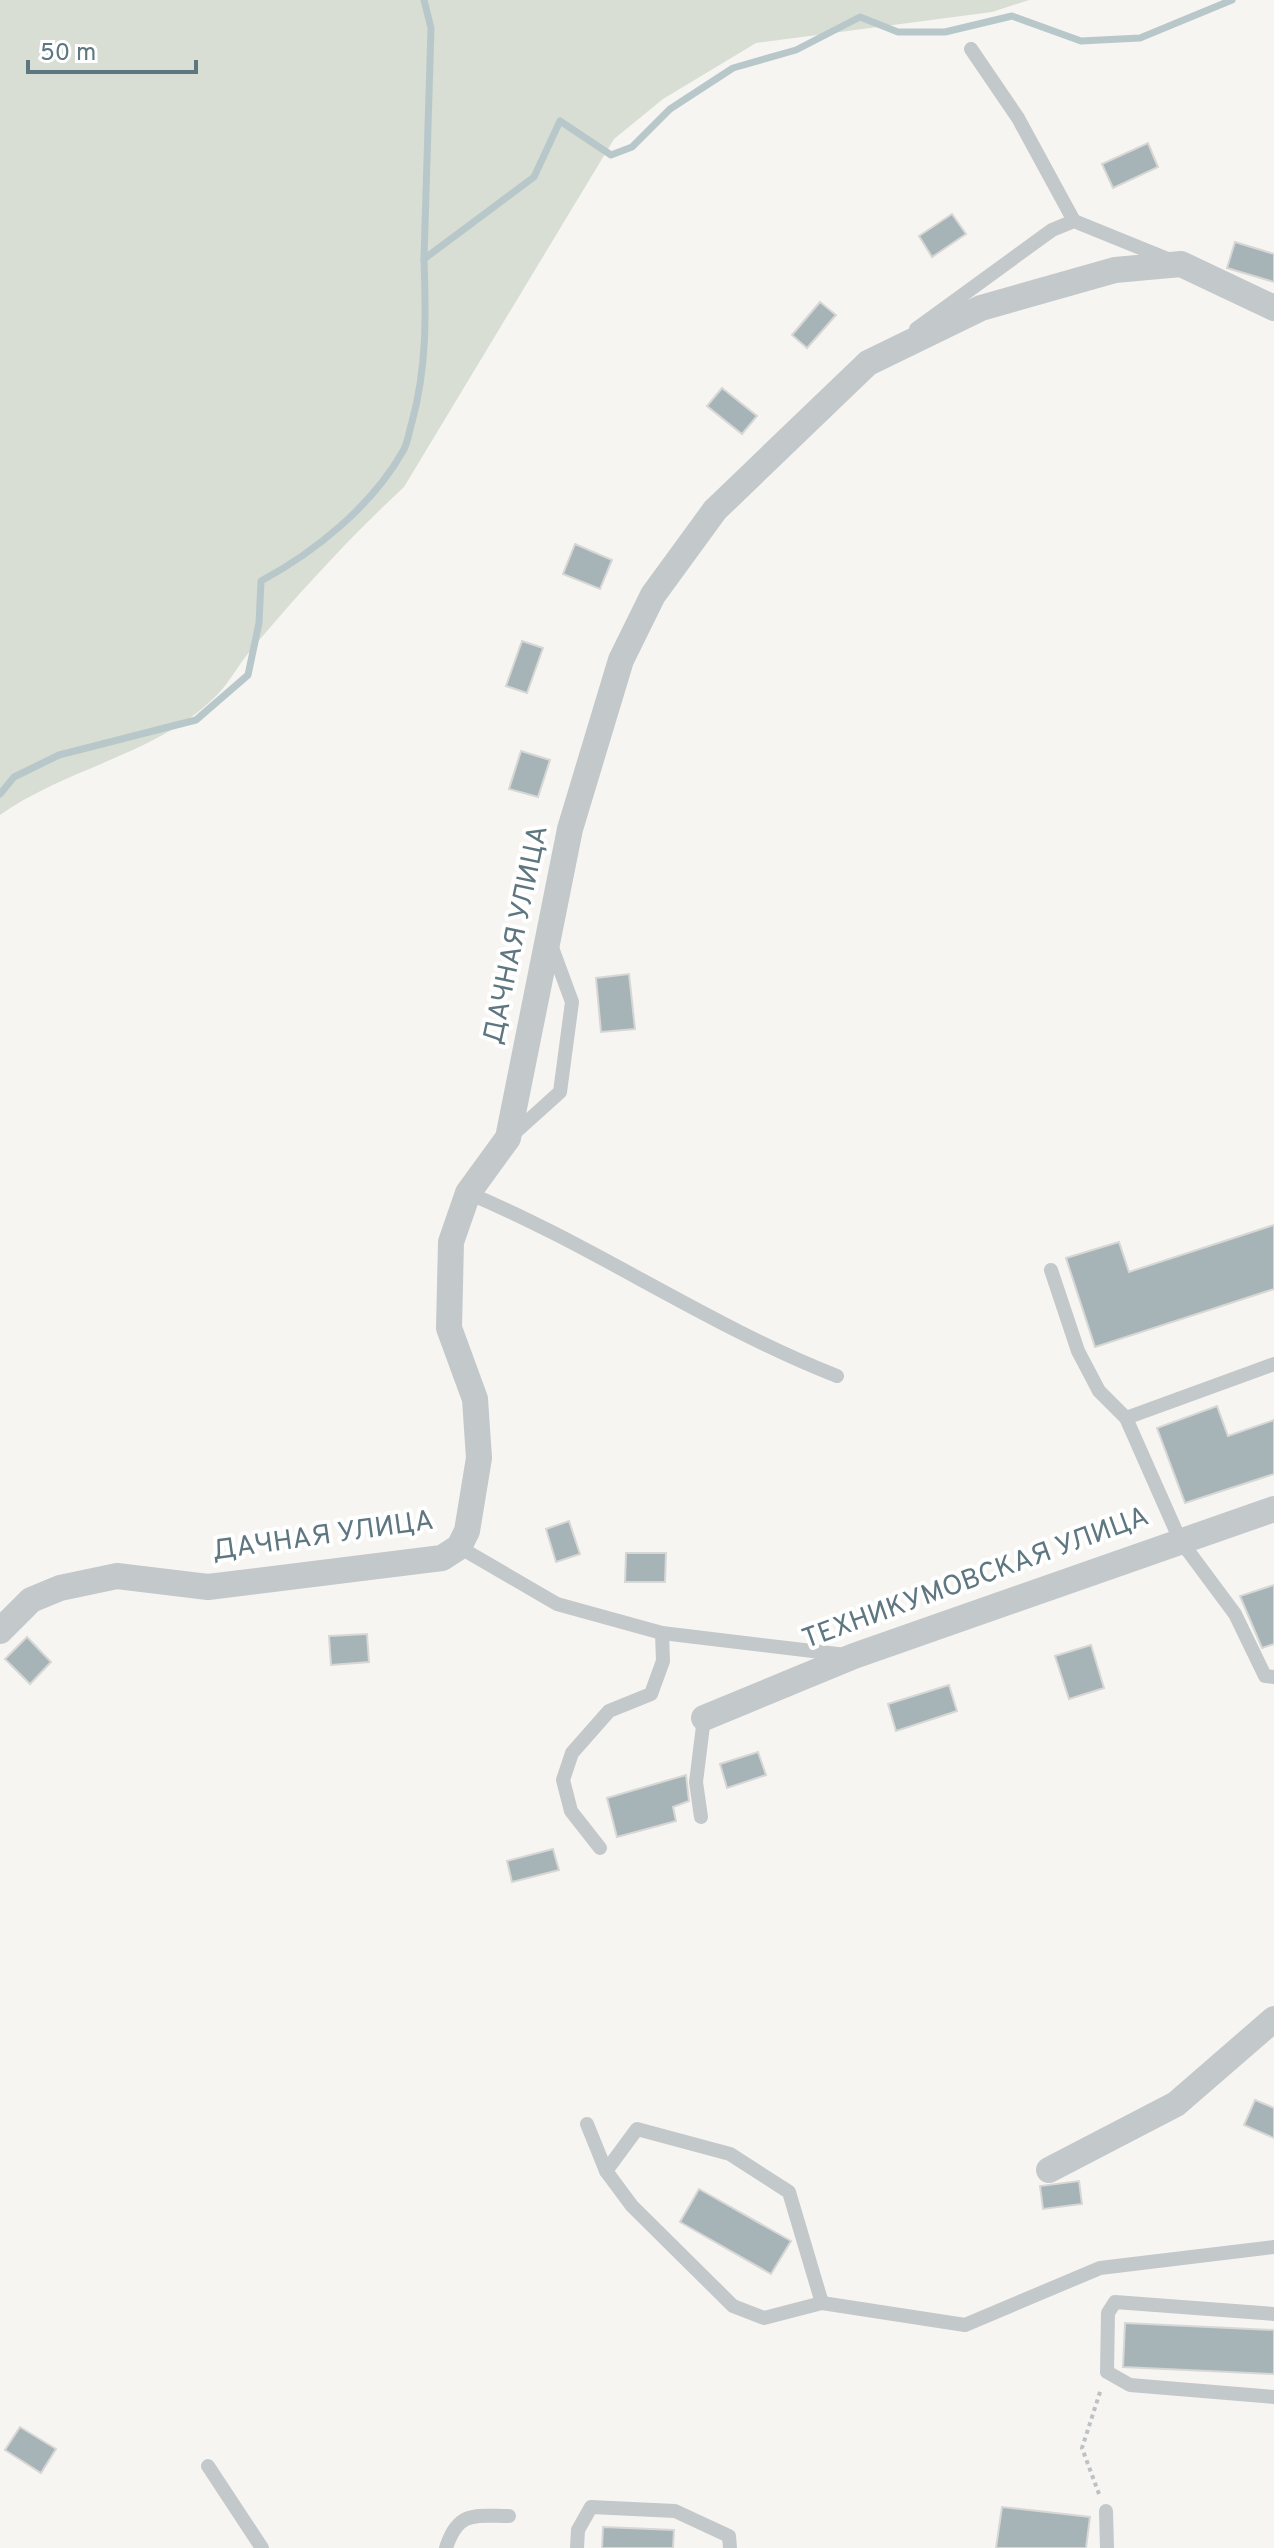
<svg xmlns="http://www.w3.org/2000/svg" width="1274" height="2548" font-family="Overpass,sans-serif">
<rect width="100%" height="100%" fill="#f6f5f2"/>
<path fill="#d8ded3" d="M0,0H1029L992,12L756,43L663,99L614,139L404,487C349,538 298,594 250,651C238,665 230,682 217,695C161,753 66,768 0,815Z"/>
<g fill="none" stroke-linecap="round" stroke-linejoin="round">
<g stroke="#b8c8ca" stroke-width="7">
<polyline points="424,0 431,28 424,259"/>
<path d="M0,794L14,777L59,755L196,720L248,675L259,623L261,581C315,552 372,506 403,451C408,443 409,431 412,422C427,367 426,316 424,259L534,177L560,121L611,155L632,147L670,109L733,68L796,50L860,17L898,32H945L1012,16L1081,41L1140,38L1232,0"/>
</g>
</g>
<g fill="#a6b3b7" stroke="#d7d7d5" stroke-width="2">
<polygon points="1148,143 1158,167 1113,188 1102,164"/>
<polygon points="952,214 966,234 932,257 919,236"/>
<polygon points="1235,242 1274,254 1274,282 1227,268"/>
<polygon points="820,302 836,315 807,348 792,335"/>
<polygon points="722,388 757,416 742,434 707,406"/>
<polygon points="575,544 612,560 600,589 563,574"/>
<polygon points="522,641 543,648 527,693 506,686"/>
<polygon points="521,751 550,760 538,797 509,789"/>
<polygon points="629,974 635,1029 601,1032 596,978"/>
<polygon points="1274,1225 1274,1289 1095,1347 1066,1258 1119,1242 1129,1272"/>
<polygon points="1217,1406 1228,1436 1274,1420 1274,1474 1185,1503 1157,1428"/>
<polygon points="569,1521 580,1554 556,1562 546,1529"/>
<polygon points="626,1553 666,1553 665,1582 625,1582"/>
<polygon points="1274,1585 1274,1644 1262,1648 1240,1596"/>
<polygon points="367,1634 369,1662 331,1665 329,1636"/>
<polygon points="27,1637 51,1662 30,1684 5,1659"/>
<polygon points="1091,1645 1104,1688 1069,1699 1055,1656"/>
<polygon points="949,1685 957,1711 896,1731 888,1704"/>
<polygon points="758,1752 766,1775 727,1788 720,1764"/>
<polygon points="686,1775 689,1801 673,1807 676,1821 617,1837 607,1798"/>
<polygon points="553,1849 559,1870 512,1882 507,1861"/>
<polygon points="1255,2100 1274,2108 1274,2138 1244,2125"/>
<polygon points="1079,2181 1082,2204 1043,2209 1040,2186"/>
<polygon points="699,2189 791,2241 771,2274 680,2222"/>
<polygon points="1125,2323 1274,2330 1274,2374 1123,2367"/>
<polygon points="20,2427 56,2449 41,2473 5,2450"/>
<polygon points="1002,2507 1090,2517 1086,2548 996,2548"/>
<polygon points="603,2527 674,2530 673,2548 602,2548"/>
</g>
<g fill="none" stroke-linecap="round" stroke-linejoin="round">
<polyline stroke="#bec1c3" stroke-width="4" stroke-dasharray="4 4" stroke-linecap="butt" points="1099,2494 1082,2448 1101,2389"/>
<g stroke="#c3c8cb" stroke-width="14">
<polyline points="971,49 1018,118 1074,221"/>
<polyline points="916,329 1052,230 1074,221 1170,260"/>
<polyline points="510,1137 560,1092 572,1002 551,945"/>
<path d="M468,1193C595,1246 709,1326 837,1376"/>
<polyline points="1051,1270 1078,1351 1099,1391 1126,1418 1180,1540 1235,1614 1265,1676 1274,1677"/>
<polyline points="1126,1418 1274,1364"/>
<polyline points="459,1547 557,1604 662,1633 846,1655"/>
<polyline points="701,1817 696,1782 704,1718"/>
<polyline points="600,1848 571,1811 563,1780 572,1753 609,1711 651,1694 663,1661 662,1633"/>
<polyline points="587,2124 606,2171 632,2206 733,2306 764,2318 822,2303 965,2325 1100,2268 1274,2247"/>
<polyline points="606,2171 637,2129 730,2154 789,2192 822,2303"/>
<polyline points="1274,2314 1115,2302 1108,2313 1107,2372 1130,2385 1274,2397"/>
<polyline points="208,2466 262,2548"/>
<polyline points="1106,2511 1107,2548"/>
<path d="M446,2548C458,2510 475,2516 509,2516"/>
<polyline points="577,2548 578,2530 591,2507 675,2511 729,2536 730,2548"/>
</g>
<g stroke="#c3c8cb" stroke-width="26">
<polyline points="0,1631 31,1600 60,1588 117,1576 208,1587 442,1558 459,1547 467,1531 479,1458 475,1399 449,1328 451,1242 468,1193 508,1138 570,829 621,660 653,595 715,510 868,363 981,308 1115,270 1181,264 1274,308"/>
<polyline points="704,1718 854,1656 1274,1509"/>
<polyline points="1049,2170 1176,2104 1274,2019"/>
</g>
</g>
<g text-anchor="middle" dominant-baseline="central" stroke-width="8" stroke-linejoin="round" paint-order="stroke">
<g font-size="28" fill="#5e7680" stroke="#fff">
<text transform="translate(517 935) rotate(-78)">ДАЧНАЯ УЛИЦА</text>
<text transform="translate(323 1537) rotate(-8)">ДАЧНАЯ УЛИЦА</text>
<text transform="translate(976 1579) rotate(-20)">ТЕХНИКУМОВСКАЯ УЛИЦА</text>
</g>
</g>
<path d="M28 60v12h168v-12" fill="none" stroke="#5e7680" stroke-width="4"/>
<text x="40" y="60" font-size="24" fill="#5e7680" stroke="#ffffff" stroke-width="6" paint-order="stroke">50 m</text>
</svg>
